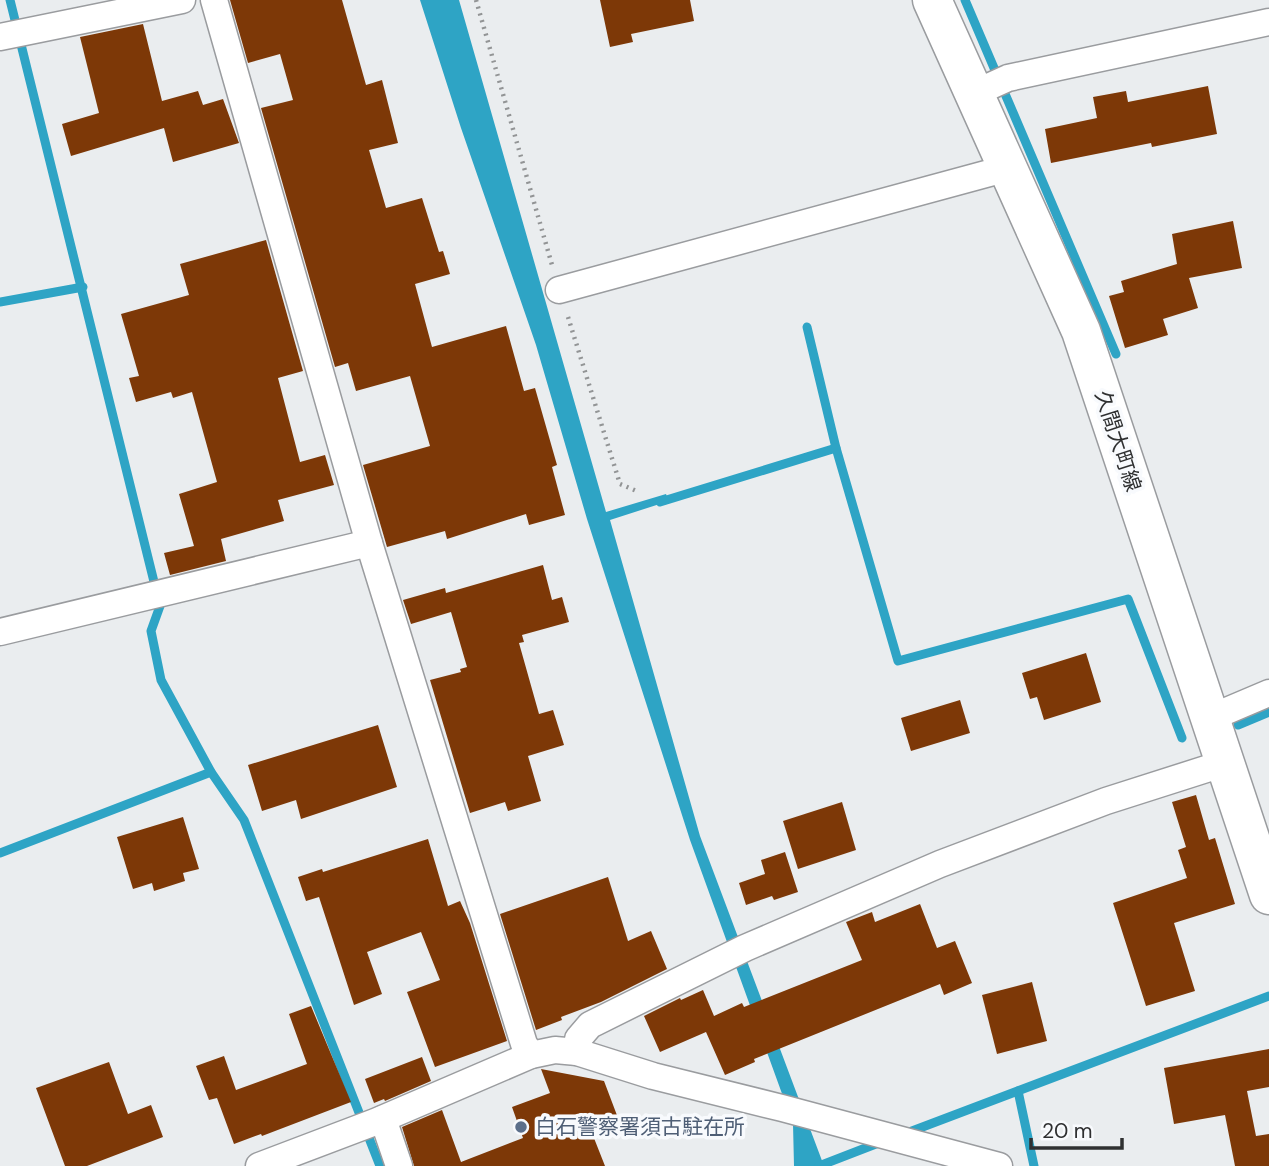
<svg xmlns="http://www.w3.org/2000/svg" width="1269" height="1166" font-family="'DM Sans','Noto Sans JP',sans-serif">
<rect width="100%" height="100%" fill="#eaedef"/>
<polygon fill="#2ea4c5" points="420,0 459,0 606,512 666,494 669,501 610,520 700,836 824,1166 794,1166 793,1124 690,840 587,519 536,345 461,128"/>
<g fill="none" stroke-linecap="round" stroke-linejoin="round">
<g stroke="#2ea4c5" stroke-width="9">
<polyline points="10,0 160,606 151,631 161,680 211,772 244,820 380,1166"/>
<polyline points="965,0 1116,354"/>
<polyline points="0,302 83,287"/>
<polyline points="807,327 836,448"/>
<polyline points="660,502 836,448 898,661 1128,599 1182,738"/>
<polyline points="1238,725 1269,712"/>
<polyline points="0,853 211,772"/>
<polyline points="1018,1091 1034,1166"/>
<polyline points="904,1134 1269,996"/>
<polyline points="819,1166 881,1142"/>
</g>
</g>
<g fill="#7d3807">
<polygon points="230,0 342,0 366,85 382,80 398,143 369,150 386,208 422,198 439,252 443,251 450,274 415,284 432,347 506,326 524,391 535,388 557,465 552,467 565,515 529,525 526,514 447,539 445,531 387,547 363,465 430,446 410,376 356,391 348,363 335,367 261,108 293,100 280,54 248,63"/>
<polygon points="600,0 690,0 694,21 631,34 633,42 610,47"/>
<polygon points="143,24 162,101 198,91 203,105 223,99 239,143 173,162 164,128 71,156 62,124 99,113 80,37"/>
<polygon points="1208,86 1217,134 1152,147 1151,143 1051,163 1045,129 1097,118 1093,97 1126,91 1128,102"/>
<polygon points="1233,221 1242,268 1189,278 1198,308 1163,319 1168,335 1125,348 1109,296 1124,292 1121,281 1177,264 1172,234"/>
<polygon points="266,240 303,371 278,378 300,462 325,455 334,485 278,500 284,521 221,539 226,561 170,575 164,553 194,546 179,494 217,482 192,392 173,398 171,392 136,402 129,378 139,376 121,314 189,295 180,264"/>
<polygon points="543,565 552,600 562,597 569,622 522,635 524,642 519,643 539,714 553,710 564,745 528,756 541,801 508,811 505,802 470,813 430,680 461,672 460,669 467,667 451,612 411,624 403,600 445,588 446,593"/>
<polygon points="1086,653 1101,702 1044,720 1037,697 1030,699 1022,673"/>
<polygon points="960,700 970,733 911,751 901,718"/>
<polygon points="378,725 397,787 301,819 296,800 262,811 248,765"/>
<polygon points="1196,795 1209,840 1215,838 1235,904 1174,923 1195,991 1146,1006 1113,903 1187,878 1178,850 1186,847 1172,802"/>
<polygon points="842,802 856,850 798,869 783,821"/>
<polygon points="183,817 199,869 183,873 185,881 154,891 152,883 133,889 117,837"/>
<polygon points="428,839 448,906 460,901 470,923 507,1041 435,1067 407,992 440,980 421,932 367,952 382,994 354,1005 319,897 306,901 298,877 322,869 323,872"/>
<polygon points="785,852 798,892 774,900 772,896 746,905 739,883 765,874 761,860"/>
<polygon points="608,877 628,941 651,931 667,969 601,1002 561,1017 562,1020 536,1030 500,914"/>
<polygon points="920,904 937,948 955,941 972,983 944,995 940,984 754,1059 755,1062 725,1075 706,1032 660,1052 644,1016 680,998 681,1000 703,990 714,1016 742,1003 744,1007 862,960 846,922 872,912 875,922"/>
<polygon points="1032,982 1047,1041 997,1054 982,995"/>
<polygon points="311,1006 351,1102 262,1136 261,1134 234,1144 217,1098 209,1100 196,1066 224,1056 236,1090 307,1064 289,1014"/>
<polygon points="1269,1049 1269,1087 1247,1091 1256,1136 1269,1134 1269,1166 1235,1166 1225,1115 1174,1124 1164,1068"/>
<polygon points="422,1057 431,1081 385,1101 384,1099 374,1103 365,1079"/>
<polygon points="109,1062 128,1114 151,1105 163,1137 87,1166 65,1166 36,1088"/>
<polygon points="541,1069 604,1081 618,1118 590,1128 605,1166 414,1166 402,1127 442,1110 461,1162 523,1138 512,1107 550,1093"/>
</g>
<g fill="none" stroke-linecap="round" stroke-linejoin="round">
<g stroke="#9a9c9f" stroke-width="29">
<g id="minor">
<polyline points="214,0 369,543 524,1044 531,1055"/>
<polyline points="0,37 182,0"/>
<polyline points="975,93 1008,78 1269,22"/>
<polyline points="559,290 1008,168"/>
<polyline points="0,632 369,543"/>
<polyline points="1210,718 1269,693"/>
<polyline points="577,1052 578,1039 590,1025 745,948 940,864 1106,801 1225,763"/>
<polyline points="383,1119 399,1166"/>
<polyline points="259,1166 375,1122 531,1055 555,1050 577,1052 653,1076 782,1108 999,1166"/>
</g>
</g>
<g stroke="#9a9c9f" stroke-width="41">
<polyline id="secondary" points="932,0 1081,331 1269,895"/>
</g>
<g stroke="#929495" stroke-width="4.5" stroke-dasharray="2 5" stroke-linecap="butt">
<polyline points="476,0 552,265"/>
<polyline points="568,317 620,484 639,492"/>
</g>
<use href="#minor" stroke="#fff" stroke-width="26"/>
<use href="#secondary" stroke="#fff" stroke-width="38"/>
</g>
<circle fill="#5c6f8a" stroke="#f8fafd" stroke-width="2.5" cx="521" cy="1127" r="7"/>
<g text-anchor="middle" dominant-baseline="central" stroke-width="7" stroke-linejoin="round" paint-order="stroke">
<g font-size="21" fill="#2f3031" stroke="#f8fafd">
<text transform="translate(1118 441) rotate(72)">久間大町線</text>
</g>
<g font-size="21" fill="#4e5e75" stroke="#f8fafd" text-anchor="start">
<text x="535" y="1127">白石警察署須古駐在所</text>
</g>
</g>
<path d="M1031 1138v10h91v-10" fill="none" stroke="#2f3031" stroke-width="3.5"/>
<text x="1042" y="1138" font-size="21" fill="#2f3031" stroke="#f8fafd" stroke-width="5" paint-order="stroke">20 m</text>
</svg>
